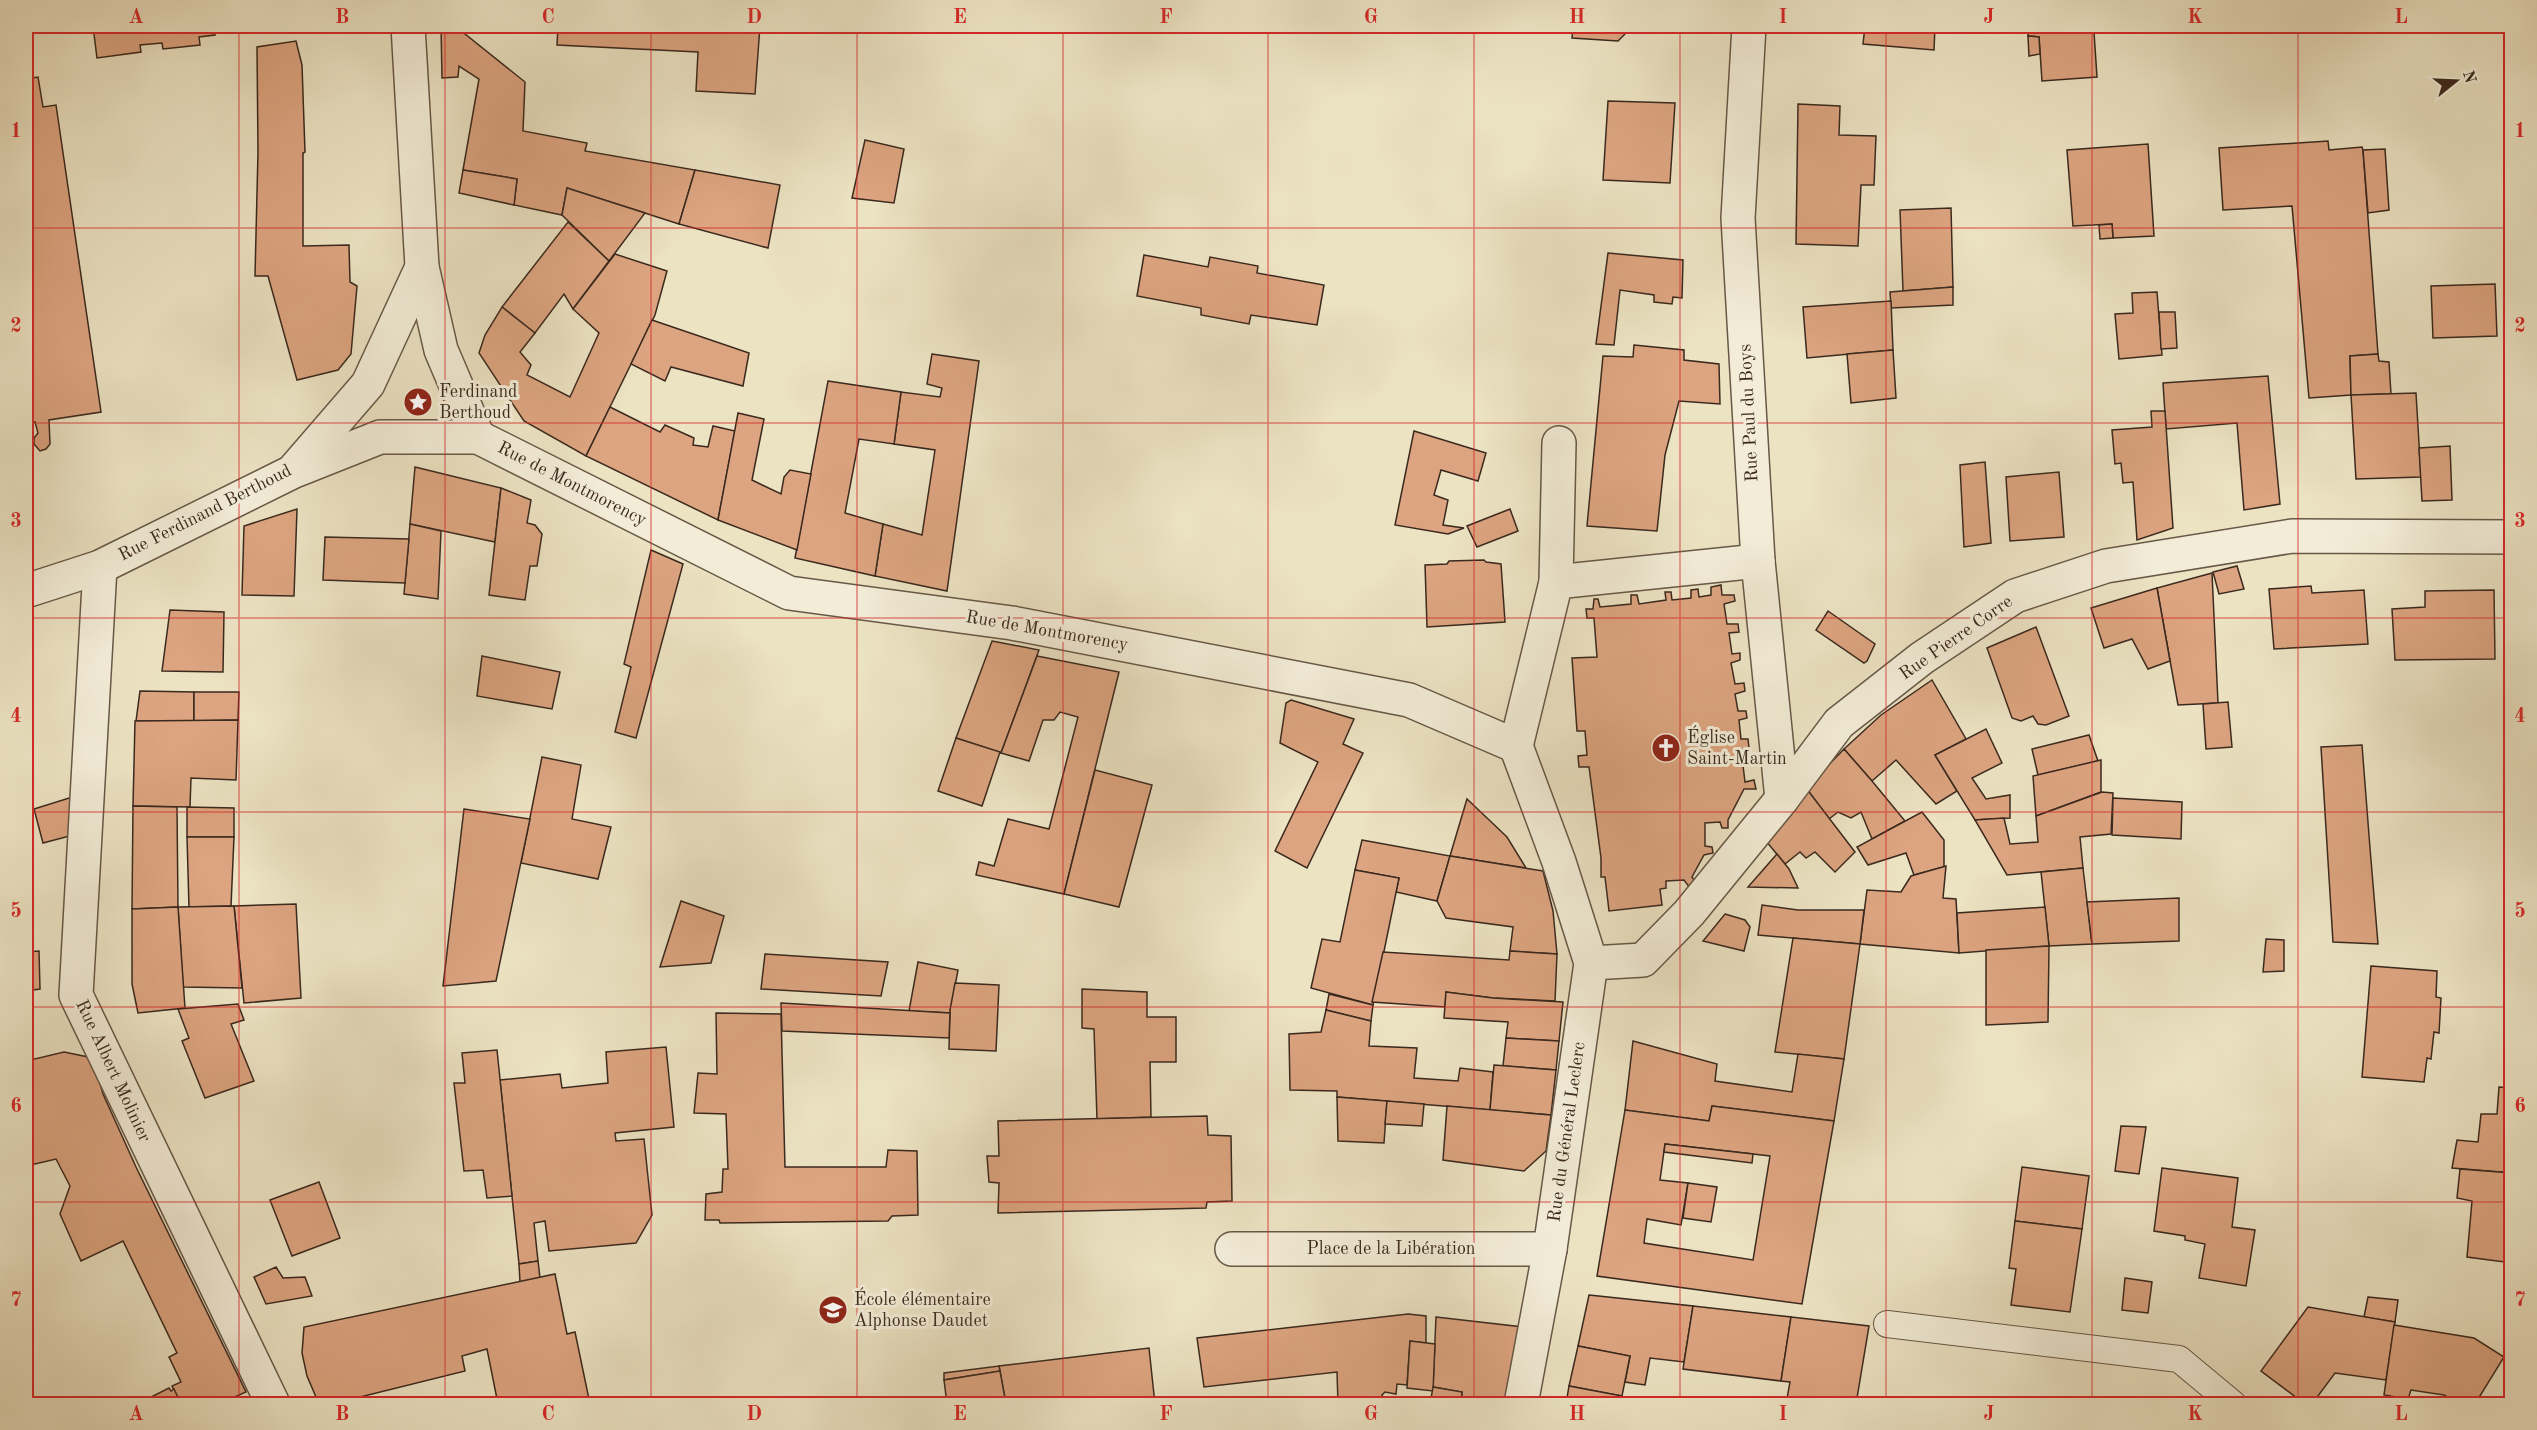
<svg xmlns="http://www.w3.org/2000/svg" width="2537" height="1430" font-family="'Old Standard TT',serif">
<rect width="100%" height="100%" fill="#ece3c3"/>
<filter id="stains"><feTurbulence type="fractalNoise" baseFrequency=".00333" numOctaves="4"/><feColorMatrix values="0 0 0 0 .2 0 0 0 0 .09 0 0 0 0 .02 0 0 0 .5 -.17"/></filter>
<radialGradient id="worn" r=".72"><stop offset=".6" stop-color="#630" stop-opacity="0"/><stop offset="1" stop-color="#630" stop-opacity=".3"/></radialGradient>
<g fill="#dca480" stroke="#3b291e" stroke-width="1.5" fill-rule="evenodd">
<polygon points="93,26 219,26 214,26 215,35 199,37 200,45 163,49 162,43 140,45 141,52 97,58"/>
<polygon points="441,26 455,26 525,82 523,131 587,143 585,151 695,170 679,224 567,188 562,215 514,205 517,179 463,170 479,79 459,66 458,77 442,78"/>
<polygon points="558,26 760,26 755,94 696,91 698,52 557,45"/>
<polygon points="1573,26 1625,26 1625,34 1618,41 1572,38"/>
<polygon points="1865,26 1935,26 1934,50 1863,44"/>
<polygon points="2028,26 2085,26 2086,31 2094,32 2097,77 2042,81 2039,37 2028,36"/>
<polygon points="2028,36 2039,37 2040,54 2029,56"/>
<polygon points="296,41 302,65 305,152 303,153 303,246 349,245 350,282 357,286 351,354 338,370 297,380 268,276 255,276 258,152 257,47"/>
<polygon points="38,77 43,107 56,105 101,412 49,420 50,444 46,449 40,451 34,444 34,438 38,433 35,422 26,424 26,79"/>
<polygon points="1608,101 1675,103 1670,183 1603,180"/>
<polygon points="1798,104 1840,106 1839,135 1876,136 1874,185 1861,185 1858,246 1796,244"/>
<polygon points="865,140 904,149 894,203 852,198"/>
<polygon points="2328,141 2329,150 2362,147 2363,150 2378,354 2350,356 2351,395 2309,398 2292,206 2223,210 2219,148"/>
<polygon points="2148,144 2154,236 2113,238 2112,224 2073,226 2067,150"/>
<polygon points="2385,149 2389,210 2368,213 2363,150"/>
<polygon points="463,170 517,179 514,205 459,193"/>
<polygon points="695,170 780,185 768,248 679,224"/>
<polygon points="567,188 645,213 609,261 562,215"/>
<polygon points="1951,208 1953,287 1903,291 1900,210"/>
<polygon points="568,222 609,261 573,309 564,294 535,333 502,307"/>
<polygon points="2112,224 2113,238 2100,239 2099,225"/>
<polygon points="1608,253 1683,260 1682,298 1673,297 1672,304 1654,302 1654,295 1620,290 1614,345 1596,344"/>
<polygon points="615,254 667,271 655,315 586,456 524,421 479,353 485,335 502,307 535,333 520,352 531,365 527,375 570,397 599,333 573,309"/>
<polygon points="1144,255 1208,267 1210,257 1258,266 1257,273 1324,285 1317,325 1251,315 1249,324 1201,315 1201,308 1137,296"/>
<polygon points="2495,284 2497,336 2433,338 2431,286"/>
<polygon points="1953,287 1953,305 1891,308 1890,292"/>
<polygon points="2157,292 2162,355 2119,359 2115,314 2133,313 2132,293"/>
<polygon points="1891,301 1893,350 1807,358 1803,307"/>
<polygon points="2159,312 2175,312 2177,348 2161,349"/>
<polygon points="652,320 749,353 743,386 671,367 665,381 631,364"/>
<polygon points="1634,345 1684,350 1684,360 1719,364 1720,404 1679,401 1665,455 1657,531 1587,526 1603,356 1633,357"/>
<polygon points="1893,350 1896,398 1851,403 1847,354"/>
<polygon points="932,354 979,361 947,591 875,576 883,524 922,535 935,450 894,444 901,392 940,397 942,388 927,384"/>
<polygon points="2378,354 2379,361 2389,362 2391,394 2351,395 2350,356"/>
<polygon points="2268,376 2280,504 2244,510 2237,423 2166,429 2163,383"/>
<polygon points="828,381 901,392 894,444 859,439 845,513 883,524 875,576 795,558"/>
<polygon points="2416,393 2421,477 2356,479 2351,395"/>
<polygon points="610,407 660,432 665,425 694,438 693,445 708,447 713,426 735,431 718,520 586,456"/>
<polygon points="2151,411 2165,411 2173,528 2137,540 2133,482 2123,483 2121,463 2115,464 2112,430 2152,427"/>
<polygon points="738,413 764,419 752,480 781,494 784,477 790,470 811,474 797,550 718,520"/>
<polygon points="1414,431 1486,453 1478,481 1441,470 1434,495 1448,500 1443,525 1464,528 1448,534 1395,525"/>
<polygon points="2450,446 2452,500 2422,501 2419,448"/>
<polygon points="1985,462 1991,543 1964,547 1960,465"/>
<polygon points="415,467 501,488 495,542 410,524"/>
<polygon points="2059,472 2064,537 2010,541 2006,477"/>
<polygon points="501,488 531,500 527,523 535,525 542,534 537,566 530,566 525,600 489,595"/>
<polygon points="297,509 294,596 242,595 244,526"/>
<polygon points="1510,509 1518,531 1477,547 1467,526"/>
<polygon points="410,524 441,531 438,599 404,594"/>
<polygon points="325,537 409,539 405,583 323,580"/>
<polygon points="26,540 30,554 26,556"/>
<polygon points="651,550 683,564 636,738 615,732 631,667 624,664"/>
<polygon points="1484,560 1486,562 1501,564 1505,622 1427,627 1425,565 1447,564 1449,561"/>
<polygon points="2237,566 2244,589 2219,594 2213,572"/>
<polygon points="2212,573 2218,703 2178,705 2157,588"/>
<polygon points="1721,585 1722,595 1734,595 1735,601 1724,604 1727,624 1738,624 1739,632 1729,633 1732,654 1740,653 1740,660 1731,663 1735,684 1744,683 1745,691 1735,694 1738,711 1746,711 1747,718 1739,720 1741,739 1748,739 1749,748 1741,749 1745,782 1754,780 1756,789 1744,789 1728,820 1728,828 1722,828 1720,822 1705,823 1705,846 1712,847 1713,853 1704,855 1692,877 1696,883 1690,888 1684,880 1666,881 1666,888 1660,889 1662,905 1609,911 1605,877 1601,877 1601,858 1589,767 1579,767 1578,756 1587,755 1585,731 1577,731 1572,658 1597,657 1594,618 1587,618 1586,609 1593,609 1594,599 1598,599 1600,607 1631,604 1631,595 1637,595 1639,604 1666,600 1665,592 1671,592 1672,600 1691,598 1691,590 1698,589 1699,597 1711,595 1711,587"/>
<polygon points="2311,586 2312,593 2364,590 2368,644 2274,649 2269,589"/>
<polygon points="2157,588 2170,661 2148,669 2132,639 2104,648 2091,608"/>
<polygon points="2494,590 2495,659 2395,660 2392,609 2425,607 2425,591"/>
<polygon points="170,610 224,612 223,672 162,671"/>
<polygon points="1828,611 1875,644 1867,661 1864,663 1816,630"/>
<polygon points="2036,627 2069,716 2046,725 2038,724 2033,716 2021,721 2012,718 1987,648"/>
<polygon points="992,641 1039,650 1001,753 956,738"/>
<polygon points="482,656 560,672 552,709 477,696"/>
<polygon points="1037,656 1119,672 1064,894 976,875 979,862 994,866 1008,819 1049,829 1078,717 1060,712 1054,720 1043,720 1029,761 1001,753"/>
<polygon points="1932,680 1966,739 1935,755 1957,791 1936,804 1896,760 1872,781 1844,749 1881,715"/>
<polygon points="140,691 194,692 194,721 136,721"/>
<polygon points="194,692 239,692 238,720 194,721"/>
<polygon points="1291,700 1354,719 1343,744 1363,753 1307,868 1275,851 1318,762 1280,743 1286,703"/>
<polygon points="2228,702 2232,747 2206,749 2203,704"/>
<polygon points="238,720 236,780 191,778 190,807 133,806 135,721"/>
<polygon points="1986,729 2002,763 1972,778 1986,799 2010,795 2010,818 1975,820 1935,755"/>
<polygon points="2089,735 2098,761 2038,775 2032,749"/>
<polygon points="956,738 1000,752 982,806 938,791"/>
<polygon points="2362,745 2370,848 2378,944 2333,942 2321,747"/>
<polygon points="1844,749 1872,781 1905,821 1872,839 1861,812 1851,818 1838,812 1829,819 1806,788"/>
<polygon points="542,757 581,765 572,819 611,827 598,879 521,863"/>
<polygon points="2101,760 2101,792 2036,816 2033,776"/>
<polygon points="1095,770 1152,785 1119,907 1064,894"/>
<polygon points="1806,788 1855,852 1835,872 1815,852 1806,858 1800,852 1785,864 1766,841"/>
<polygon points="2102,792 2113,793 2111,834 2080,837 2083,868 2007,875 1975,820 2004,818 2010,844 2038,842 2036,816"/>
<polygon points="82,794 81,833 43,843 34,809"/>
<polygon points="2113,798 2182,802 2181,839 2112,835"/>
<polygon points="1467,799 1507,837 1526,868 1450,856"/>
<polygon points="133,806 177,807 178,907 132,909"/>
<polygon points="187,807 234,808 234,837 187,837"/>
<polygon points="464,809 530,819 496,981 443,986"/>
<polygon points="1922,812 1944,840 1944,867 1914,875 1906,853 1868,865 1857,847"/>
<polygon points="187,837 234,837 231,906 189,907"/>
<polygon points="1362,840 1450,856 1437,901 1396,892 1399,878 1355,870"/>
<polygon points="1777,854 1789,869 1798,888 1748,887"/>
<polygon points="1450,856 1543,871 1553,911 1557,954 1510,951 1513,927 1446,918 1437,901"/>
<polygon points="1946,866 1943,898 1956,899 1959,953 1860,944 1867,890 1901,892 1911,876"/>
<polygon points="2083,868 2092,944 2049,946 2041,872"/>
<polygon points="1355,870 1399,878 1373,1005 1311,988 1322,939 1340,942"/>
<polygon points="2179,898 2179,941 2092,944 2087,902"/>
<polygon points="681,901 724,916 711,963 660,967"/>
<polygon points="296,904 301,998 244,1003 234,906"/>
<polygon points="1762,905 1798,910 1864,910 1860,944 1758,935"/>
<polygon points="234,906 242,988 183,987 178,907"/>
<polygon points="178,907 185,1008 138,1013 132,984 132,909"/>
<polygon points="2045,907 2049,946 1959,953 1957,913"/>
<polygon points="1725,914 1745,920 1750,927 1744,951 1703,941"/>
<polygon points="1793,938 1860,944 1844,1059 1775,1052"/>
<polygon points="2266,939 2284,940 2284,971 2263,972"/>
<polygon points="2049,946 2048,1022 1986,1025 1986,950"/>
<polygon points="39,951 40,989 26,991 26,952"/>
<polygon points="1510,951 1557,954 1555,1001 1493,998 1446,992 1445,1007 1372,1002 1383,952 1509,960"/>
<polygon points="765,954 888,962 881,996 761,989"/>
<polygon points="918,962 958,970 950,1013 909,1011"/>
<polygon points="2371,966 2437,971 2436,997 2441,998 2439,1033 2434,1032 2431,1059 2427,1058 2424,1082 2362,1077"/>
<polygon points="955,983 999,985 996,1051 949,1049 950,1010"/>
<polygon points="1082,989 1147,992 1147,1017 1176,1017 1176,1062 1150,1062 1151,1117 1097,1119 1094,1029 1082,1028"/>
<polygon points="1446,992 1493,998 1563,1002 1559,1041 1506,1038 1508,1022 1444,1018"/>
<polygon points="1329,994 1373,1005 1371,1021 1326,1010"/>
<polygon points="781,1003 950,1013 949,1038 782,1031"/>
<polygon points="238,1004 244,1020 231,1024 254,1081 205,1098 182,1041 189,1038 178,1009"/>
<polygon points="1326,1010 1371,1021 1369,1046 1417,1048 1414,1078 1458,1081 1460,1068 1493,1072 1490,1110 1337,1097 1337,1091 1290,1090 1289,1034 1321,1032"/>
<polygon points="716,1013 781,1014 785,1167 886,1167 888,1150 917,1151 918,1215 892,1216 888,1221 720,1223 719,1220 705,1220 706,1194 722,1192 723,1169 728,1169 726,1114 694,1113 698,1073 717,1074"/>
<polygon points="1506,1038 1559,1041 1556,1070 1503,1066"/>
<polygon points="1633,1041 1717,1064 1715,1081 1792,1092 1798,1054 1844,1059 1834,1121 1712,1106 1709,1121 1625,1110"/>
<polygon points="666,1047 674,1127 615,1133 616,1141 644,1139 652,1215 636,1243 549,1251 545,1221 534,1223 538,1261 519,1264 500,1080 560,1074 562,1088 608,1083 606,1052"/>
<polygon points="497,1050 512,1196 487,1198 483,1170 464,1171 454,1083 465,1083 462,1053"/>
<polygon points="64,1052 93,1058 103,1094 136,1167 246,1392 219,1404 181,1404 172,1386 181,1382 169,1357 177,1353 123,1241 81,1261 60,1214 70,1186 56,1159 26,1166 26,1061"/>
<polygon points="1494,1065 1556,1070 1551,1115 1490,1110"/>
<polygon points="2499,1087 2512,1088 2512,1173 2452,1168 2457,1140 2478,1142 2481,1114 2497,1114"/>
<polygon points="1337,1097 1387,1101 1384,1143 1338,1141"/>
<polygon points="1387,1101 1424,1104 1422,1126 1385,1124"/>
<polygon points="1447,1106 1551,1115 1546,1151 1524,1171 1443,1160"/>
<path d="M1712,1106L1834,1121L1802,1304L1597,1276L1625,1110L1709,1121ZM1665,1144L1770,1156L1753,1260L1644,1243L1647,1219L1681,1225L1688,1183L1660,1180Z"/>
<polygon points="1207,1116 1208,1135 1231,1136 1232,1201 1207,1202 1206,1208 998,1213 999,1183 989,1182 987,1156 999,1156 998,1121"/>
<polygon points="2121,1126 2146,1127 2139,1174 2115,1171"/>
<polygon points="1665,1144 1753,1154 1752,1163 1664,1152"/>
<polygon points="2022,1167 2089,1176 2082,1229 2015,1221"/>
<polygon points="2162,1168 2238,1178 2232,1227 2255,1230 2246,1286 2199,1278 2205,1244 2185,1240 2185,1236 2154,1231"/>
<polygon points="2460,1169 2512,1173 2512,1263 2467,1257 2472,1201 2457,1198"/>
<polygon points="319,1182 340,1238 292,1256 270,1200"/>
<polygon points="1688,1183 1717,1187 1711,1222 1683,1218"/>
<polygon points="2015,1221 2082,1229 2070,1312 2011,1305 2016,1269 2009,1268"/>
<polygon points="538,1261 540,1278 520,1282 519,1264"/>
<polygon points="276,1267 283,1278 305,1277 312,1296 266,1304 254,1277"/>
<polygon points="555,1274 567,1334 575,1332 590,1404 498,1404 487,1349 462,1356 465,1371 332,1404 319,1404 307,1376 302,1353 304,1327"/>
<polygon points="2125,1278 2152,1282 2148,1313 2122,1310"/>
<polygon points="1589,1295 1693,1306 1684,1362 1650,1358 1645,1385 1625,1382 1630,1356 1578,1346"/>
<polygon points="2368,1297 2398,1300 2395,1322 2364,1317"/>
<polygon points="1693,1306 1791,1317 1781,1381 1683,1369"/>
<polygon points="2308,1307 2395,1322 2386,1380 2335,1373 2312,1404 2305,1404 2261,1371"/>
<polygon points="1408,1314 1426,1316 1426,1343 1410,1341 1407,1385 1397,1384 1396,1394 1385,1392 1382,1395 1386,1404 1338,1404 1337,1372 1204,1387 1197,1338"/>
<polygon points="1436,1317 1523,1327 1508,1404 1461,1403 1462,1392 1433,1387"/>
<polygon points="1791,1317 1869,1326 1856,1404 1786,1404 1790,1382 1781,1381"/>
<polygon points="2394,1325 2474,1338 2504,1357 2475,1404 2460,1404 2444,1395 2411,1390 2408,1399 2384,1395"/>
<polygon points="1410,1341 1435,1344 1433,1391 1407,1388"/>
<polygon points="1578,1346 1630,1356 1622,1396 1569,1386"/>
<polygon points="1149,1348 1155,1404 1006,1404 999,1366"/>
<polygon points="999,1366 1000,1371 944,1380 944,1373"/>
<polygon points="1000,1371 1006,1404 947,1404 944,1380"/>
<polygon points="1569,1386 1622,1396 1620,1404 1566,1404"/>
<polygon points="1433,1387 1462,1392 1461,1403 1470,1404 1430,1404"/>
<polygon points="169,1388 171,1391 174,1389 181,1404 148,1404 151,1397"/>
</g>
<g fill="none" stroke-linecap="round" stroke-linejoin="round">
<g stroke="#675847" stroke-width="28">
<polyline id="lane" points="1887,1324 2179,1359 2233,1404"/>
</g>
<g stroke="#675847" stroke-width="36">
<g id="street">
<polyline points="408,26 422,267 441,350 478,437 789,593 1012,623 1409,700 1516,746 1559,862 1591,963 1550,1249 1521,1404"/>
<polyline points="1749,26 1738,218 1758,561 1782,799"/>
<polyline points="297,470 380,437 478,437"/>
<polyline points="100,567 76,995 273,1404"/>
<polyline points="1556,582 1559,443"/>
<polyline points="26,591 100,567 292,472 368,384 422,267"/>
<polyline points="1516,746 1556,582 1758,561"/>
<polyline points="1591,963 1643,960 1689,913 1782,799 1839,723 1922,658 2015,596 2106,566 2292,536 2512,537"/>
<polyline points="1232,1249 1550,1249"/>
</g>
</g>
<use href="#lane" stroke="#f3edd8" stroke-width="26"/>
<use href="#street" stroke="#f3edd8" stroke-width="33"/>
</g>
<path fill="none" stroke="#d62828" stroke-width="1.5" stroke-opacity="0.55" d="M239,26V1404M445,26V1404M651,26V1404M857,26V1404M1063,26V1404M1268,26V1404M1474,26V1404M1680,26V1404M1886,26V1404M2092,26V1404M2298,26V1404M26,228H2512M26,423H2512M26,618H2512M26,812H2512M26,1007H2512M26,1202H2512"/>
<defs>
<g id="sight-disc" transform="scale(1.5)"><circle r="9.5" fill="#8f2418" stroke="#f3edd8"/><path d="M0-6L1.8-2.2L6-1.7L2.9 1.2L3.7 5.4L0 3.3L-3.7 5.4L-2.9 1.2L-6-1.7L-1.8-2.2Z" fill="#fff"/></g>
<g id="church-disc" transform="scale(1.5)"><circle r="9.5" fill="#8f2418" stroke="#f3edd8"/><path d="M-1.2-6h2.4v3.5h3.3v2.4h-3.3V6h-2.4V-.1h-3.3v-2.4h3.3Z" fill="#fff"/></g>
<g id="school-disc" transform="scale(1.5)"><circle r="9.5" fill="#8f2418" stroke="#f3edd8"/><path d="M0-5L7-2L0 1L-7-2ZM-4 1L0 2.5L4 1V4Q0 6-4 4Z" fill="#fff"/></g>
</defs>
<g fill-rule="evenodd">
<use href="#sight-disc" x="418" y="402"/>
<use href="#church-disc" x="1666" y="748"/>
<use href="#school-disc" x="833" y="1310"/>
</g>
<g text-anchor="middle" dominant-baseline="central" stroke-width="6" stroke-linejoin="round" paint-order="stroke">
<g font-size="18" fill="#3b291e" stroke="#f3edd8" text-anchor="start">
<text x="439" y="392">Ferdinand<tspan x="439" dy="21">Berthoud</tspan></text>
<text x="1687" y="738">Église<tspan x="1687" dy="21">Saint-Martin</tspan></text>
<text x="854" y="1300">École élémentaire<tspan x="854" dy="21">Alphonse Daudet</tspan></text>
</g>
<g font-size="18" fill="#3b291e" stroke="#f3edd8">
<text transform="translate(1749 413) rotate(-93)">Rue Paul du Boys</text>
<text transform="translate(572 484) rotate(27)">Rue de Montmorency</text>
<text transform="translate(205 513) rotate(-27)">Rue Ferdinand Berthoud</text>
<text transform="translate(1047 631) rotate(10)">Rue de Montmorency</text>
<text transform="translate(1956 638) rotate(-35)">Rue Pierre Corre</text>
<text transform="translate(113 1071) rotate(65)">Rue Albert Molinier</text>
<text transform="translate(1567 1132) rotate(-82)">Rue du Général Leclerc</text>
<text x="1391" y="1249">Place de la Libération</text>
</g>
</g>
<rect width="2537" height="1430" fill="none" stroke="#ece3c3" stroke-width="66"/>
<g transform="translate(2456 81) rotate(72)" stroke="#f3edd8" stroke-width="4.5" paint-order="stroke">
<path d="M0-4.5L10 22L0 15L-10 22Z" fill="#3b291e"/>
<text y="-9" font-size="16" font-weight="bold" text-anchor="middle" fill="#3b291e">N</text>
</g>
<rect x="33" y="33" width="2471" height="1364" fill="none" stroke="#d62828" stroke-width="2"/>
<g font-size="20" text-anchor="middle" font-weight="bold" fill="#d62828">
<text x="136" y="23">A</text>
<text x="342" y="23">B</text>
<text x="548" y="23">C</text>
<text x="754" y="23">D</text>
<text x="960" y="23">E</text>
<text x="1166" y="23">F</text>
<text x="1371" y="23">G</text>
<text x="1577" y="23">H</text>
<text x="1783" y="23">I</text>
<text x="1989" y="23">J</text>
<text x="2195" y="23">K</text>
<text x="2401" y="23">L</text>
<text x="16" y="137">1</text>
<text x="2520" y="137">1</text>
<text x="16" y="332">2</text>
<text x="2520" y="332">2</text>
<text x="16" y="527">3</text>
<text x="2520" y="527">3</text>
<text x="16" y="722">4</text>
<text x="2520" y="722">4</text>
<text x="16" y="917">5</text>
<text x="2520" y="917">5</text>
<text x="16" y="1112">6</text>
<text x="2520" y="1112">6</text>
<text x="16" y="1306">7</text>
<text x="2520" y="1306">7</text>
<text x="136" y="1420">A</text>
<text x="342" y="1420">B</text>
<text x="548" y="1420">C</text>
<text x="754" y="1420">D</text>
<text x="960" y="1420">E</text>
<text x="1166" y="1420">F</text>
<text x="1371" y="1420">G</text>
<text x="1577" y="1420">H</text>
<text x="1783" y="1420">I</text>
<text x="1989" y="1420">J</text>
<text x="2195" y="1420">K</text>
<text x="2401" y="1420">L</text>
</g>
<rect width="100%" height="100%" filter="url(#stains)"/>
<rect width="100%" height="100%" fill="url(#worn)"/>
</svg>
